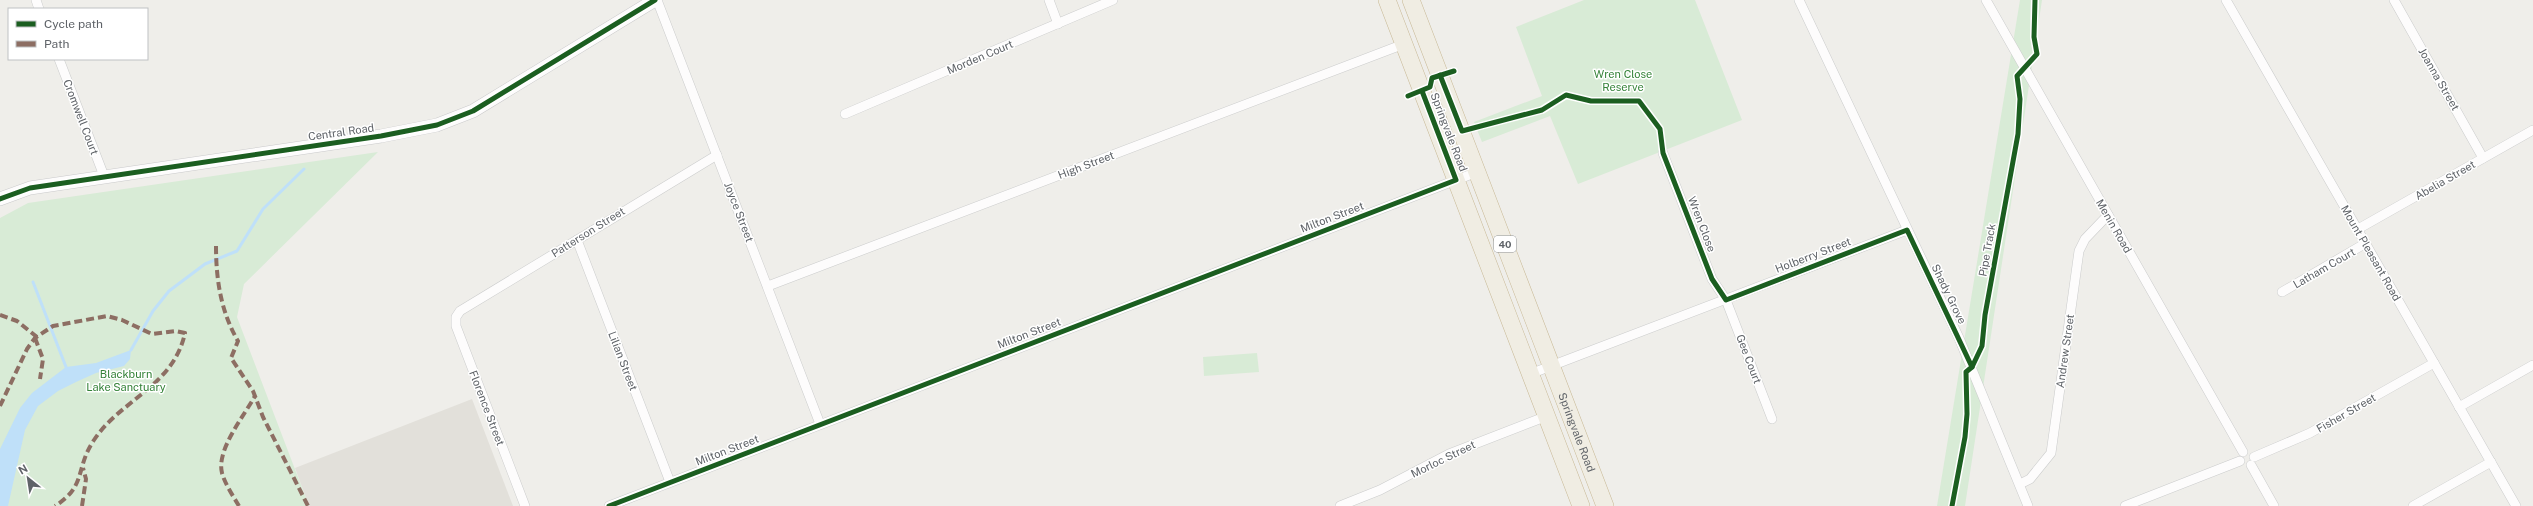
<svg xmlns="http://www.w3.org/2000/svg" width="2533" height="506" font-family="'Public Sans',sans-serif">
<rect width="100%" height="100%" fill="#efeeea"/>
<polygon fill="#e2e0da" points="472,399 513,506 309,506 295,468"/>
<g fill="#d8ebd6">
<polygon points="1584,0 1695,0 1742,120 1578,184 1550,116 1482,142 1474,122 1542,96 1516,27"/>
<polygon points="2020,0 2042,0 1965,506 1937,506"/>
<polygon points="378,152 244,284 237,317 309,506 0,506 0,218 28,203"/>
<polygon points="1257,353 1259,372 1204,376 1203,357"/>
</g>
<polygon fill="#bfe0f9" points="131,350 130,359 124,366 96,373 76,382 58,391 38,406 25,430 8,506 0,506 0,449 20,408 32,393 66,367 96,363"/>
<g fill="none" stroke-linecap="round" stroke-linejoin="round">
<g stroke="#bfe0f9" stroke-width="3">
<polyline points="33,282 66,367"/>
<polyline points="131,350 153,311 169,291 205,264 237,251 263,209 304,169"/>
</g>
<g stroke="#cbcccc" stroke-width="10">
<g id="street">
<polyline points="36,0 39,9"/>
<polyline points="657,0 820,424"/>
<polyline points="1049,0 1058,24"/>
<polyline points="1799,0 1959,338 2028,506"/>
<polyline points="1986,0 2243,452"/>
<polyline points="2226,0 2516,506"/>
<polyline points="2394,0 2483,158"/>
<polyline points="59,59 104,176"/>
<polyline points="845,114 1113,0"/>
<polyline points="1663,153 1712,279 1726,300 1772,419"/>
<polyline points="2358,229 2533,130"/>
<polyline points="577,240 670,482"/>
<polyline points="768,286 1404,44"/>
<polyline points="2282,292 2366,243"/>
<polyline points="1530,374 1907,230"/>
<polyline points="2459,407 2533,365"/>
<polyline points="2254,457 2310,433 2434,363"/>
<polyline points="2251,465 2274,506"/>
<polyline points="2020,484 2030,479 2051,453 2079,251 2085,239 2108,215"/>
<polyline points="525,506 456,326 456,317 460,311 717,155"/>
<polyline points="609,506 1477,172"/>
<polyline points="1340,506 1380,490 1449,454 1547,416"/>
<polyline points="2125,506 2240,461"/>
<polyline points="2413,506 2491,462"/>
</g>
</g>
<g stroke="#cacacb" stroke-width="14">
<polyline id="secondary" points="0,199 30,188 381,136 437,125 473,111 655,0"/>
</g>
<g stroke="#c8b996" stroke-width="18">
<g id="highway">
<polyline points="1387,0 1581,506"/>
<path id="s1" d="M1411,0L1605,506"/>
</g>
</g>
<use href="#street" stroke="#fdfcfc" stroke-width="9"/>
<use href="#secondary" stroke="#fdfcfc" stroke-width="13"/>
<use href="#highway" stroke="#f0ede3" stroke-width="17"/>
<g stroke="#8d6e63" stroke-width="4" stroke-dasharray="8 4" stroke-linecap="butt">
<path d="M216,246C216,280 221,312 238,341L231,358L253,391L263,417L308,506"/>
<polyline points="0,315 17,321 37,337"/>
<polyline points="35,338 43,359 40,379"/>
<path d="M0,406L27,349L35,338L53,326L107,316L122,320L152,334L176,331L185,333C173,387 121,399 94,440C75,468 87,486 55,506"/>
<polyline points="82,506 86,479 83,468"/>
<path d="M239,506C233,496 225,484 222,473C216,450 244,416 255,396"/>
</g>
<g stroke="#fff" stroke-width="8">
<g id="cycleway">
<polyline points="1440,75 1462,131 1542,110 1566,95 1591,101 1639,101 1660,129 1663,153 1712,279 1726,300 1907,230 1972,367"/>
<polyline points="1408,96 1430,87 1432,78 1454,71"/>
<polyline points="0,199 30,188 381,136 437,125 473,111 655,0"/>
<polyline points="609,506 1456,180 1422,91"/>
<polyline points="1952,506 1965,437 1967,414 1966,372 1972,367 1982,346 1985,315 2018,134 2020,99 2017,76 2037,54 2034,37 2035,0"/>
</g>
</g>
<use href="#cycleway" stroke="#1b5e20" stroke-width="5"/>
</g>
<g text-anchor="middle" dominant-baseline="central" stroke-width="3" stroke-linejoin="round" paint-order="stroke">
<rect fill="#fff" stroke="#8f9295" stroke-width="1" x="1494" y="236" width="22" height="16" rx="3"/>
<g font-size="10" font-weight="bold" fill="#5f6368">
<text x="1505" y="244">40</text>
</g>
<g font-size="11" fill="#5f6368" stroke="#fff">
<text transform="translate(980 57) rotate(-23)">Morden Court</text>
<text transform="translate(2439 79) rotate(60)">Joanna Street</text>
<text transform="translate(81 117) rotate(69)">Cromwell Court</text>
<text transform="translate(341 132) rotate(-8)">Central Road</text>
<text transform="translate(1449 132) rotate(69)">Springvale Road</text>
<text transform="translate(1086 165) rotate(-21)">High Street</text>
<text transform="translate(2445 180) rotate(-30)">Abelia Street</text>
<text transform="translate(739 212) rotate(69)">Joyce Street</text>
<text transform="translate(1332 217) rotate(-21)">Milton Street</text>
<text transform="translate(1702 224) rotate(69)">Wren Close</text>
<text transform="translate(2114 226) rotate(60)">Menin Road</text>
<text transform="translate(588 232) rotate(-32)">Patterson Street</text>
<text transform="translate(1987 250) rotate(-80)">Pipe Track</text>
<text transform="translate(2371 253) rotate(60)">Mount Pleasant Road</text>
<text transform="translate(1813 255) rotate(-21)">Holberry Street</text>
<text transform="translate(2324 268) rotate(-30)">Latham Court</text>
<text transform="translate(1949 294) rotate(64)">Shady Grove</text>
<text transform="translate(1029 333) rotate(-21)">Milton Street</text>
<text transform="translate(2065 351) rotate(-82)">Andrew Street</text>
<text transform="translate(1749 359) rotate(69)">Gee Court</text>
<text transform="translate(623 361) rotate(69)">Lilian Street</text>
<text transform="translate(487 408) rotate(69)">Florence Street</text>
<text transform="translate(2346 413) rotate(-30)">Fisher Street</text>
<text stroke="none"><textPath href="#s1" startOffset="463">Springvale Road</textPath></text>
<text transform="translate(727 450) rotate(-21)">Milton Street</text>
<text transform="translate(1443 459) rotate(-26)">Morloc Street</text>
</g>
<g font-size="11" fill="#348238" stroke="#fff">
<text x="1623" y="74">Wren Close<tspan x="1623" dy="13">Reserve</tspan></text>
<text x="126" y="374">Blackburn<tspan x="126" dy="13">Lake Sanctuary</tspan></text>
</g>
</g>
<rect x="8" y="8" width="140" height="52" fill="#ffffff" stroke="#bfc1c3"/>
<rect x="16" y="21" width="20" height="6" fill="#1b5e20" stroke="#bfc1c3"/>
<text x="44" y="28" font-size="12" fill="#5f6368">Cycle path</text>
<rect x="16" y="41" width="20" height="6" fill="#8d6e63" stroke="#bfc1c3"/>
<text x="44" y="48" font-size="12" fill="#5f6368">Path</text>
<g transform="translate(28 478) rotate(330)" stroke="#ffffff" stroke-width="3" paint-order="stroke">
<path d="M0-3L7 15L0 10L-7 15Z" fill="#5f6368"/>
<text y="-6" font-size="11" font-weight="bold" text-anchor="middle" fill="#5f6368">N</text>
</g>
</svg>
